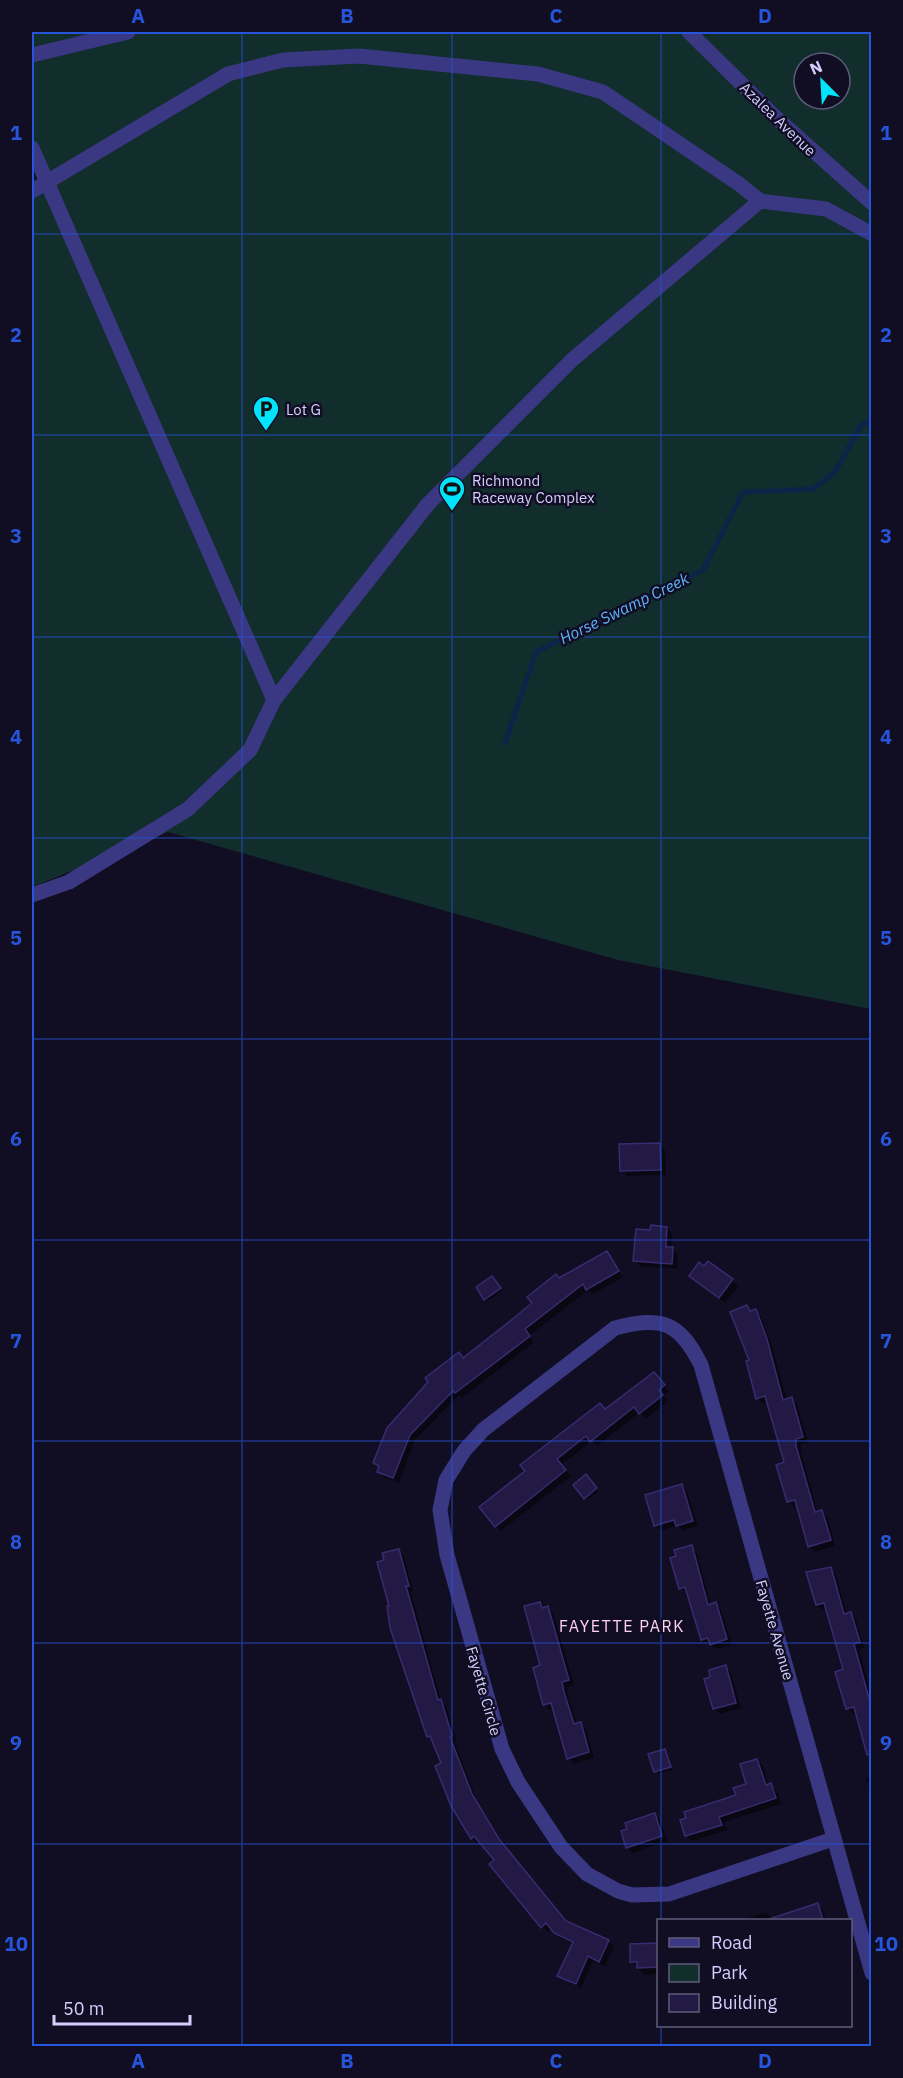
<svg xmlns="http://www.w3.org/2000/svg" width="903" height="2078" font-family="'IBM Plex Sans',sans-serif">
<rect width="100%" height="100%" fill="#110e23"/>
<path fill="#112d2c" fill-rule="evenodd" d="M32,32H871V1009L618,960L168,832L32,887V191L46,183L32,148ZM804,63H840V99H804Z"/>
<g fill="#0007">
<polygon points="659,1144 665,1150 666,1175 627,1176 622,1170"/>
<polygon points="667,1228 672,1234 671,1249 678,1254 677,1269 640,1266 635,1260 651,1231"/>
<polygon points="607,1252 623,1277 593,1294 588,1290 529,1336 534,1342 462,1398 459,1395 415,1440 399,1483 384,1477 378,1471 380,1468 375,1463 463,1359 559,1280"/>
<polygon points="732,1280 738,1286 725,1303 696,1281"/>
<polygon points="495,1281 502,1291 488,1301 485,1299"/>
<polygon points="747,1307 761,1316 772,1346 787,1400 792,1399 797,1404 808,1442 801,1444 801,1452 818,1513 822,1512 828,1517 835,1546 815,1552 809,1546 798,1506 794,1507 788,1501 786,1463 768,1402 763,1404 758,1398"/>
<polygon points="660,1379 669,1392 664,1396 668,1401 646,1419 640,1412 597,1446 592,1441 561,1465 571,1476 501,1531 496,1526 481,1507 606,1411"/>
<polygon points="586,1476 598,1492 587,1500 575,1485"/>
<polygon points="682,1486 687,1491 698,1526 683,1531 678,1525 661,1531 656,1525"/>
<polygon points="691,1547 697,1553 711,1606 716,1604 721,1610 732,1645 716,1649 703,1640 688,1593 680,1588"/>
<polygon points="398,1550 404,1556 413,1591 411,1592 441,1701 446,1706 457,1742 455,1742 477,1801 504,1846 567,1923 608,1941 614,1947 605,1966 593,1961 581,1988 559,1976 574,1944 562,1939 552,1928 548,1932 542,1927 496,1860 480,1841 477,1843 472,1838 434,1742 428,1736 391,1607 385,1561"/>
<polygon points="830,1569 836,1575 847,1614 851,1613 856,1619 864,1648 859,1649 872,1698 872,1764 857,1713 853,1714 847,1708 845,1670 827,1609 823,1610 817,1604"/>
<polygon points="540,1603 553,1613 574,1685 567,1687 569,1699 577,1724 580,1723 586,1729 594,1758 574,1764 568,1758 554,1708 550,1710 544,1704"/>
<polygon points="725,1667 731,1673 741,1708 720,1714 714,1708"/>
<polygon points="664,1750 672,1770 658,1774 650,1755"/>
<polygon points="757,1760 763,1766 769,1786 777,1791 781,1804 724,1822 727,1830 692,1841 687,1836 682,1821 738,1796 748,1785"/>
<polygon points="872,1776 872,1796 866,1778"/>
<polygon points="654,1815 660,1820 667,1841 633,1853 628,1847"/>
<polygon points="817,1904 823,1910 826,1920 741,1920 766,1912 772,1919"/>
<polygon points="658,1944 658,1974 644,1975 632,1961 631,1945"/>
</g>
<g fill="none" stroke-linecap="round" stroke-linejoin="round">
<polyline stroke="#0c2448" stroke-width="5" points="505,743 536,652 703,570 743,492 813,489 835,472 861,425 872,421"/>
</g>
<g fill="#221944" stroke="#382b70" stroke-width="1.5">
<polygon points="660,1143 661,1170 620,1171 619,1144"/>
<polygon points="651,1225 667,1227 666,1247 673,1247 672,1264 633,1261 636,1229 650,1230"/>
<polygon points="607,1251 619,1271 586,1290 583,1284 525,1329 530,1336 455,1393 453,1391 410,1435 393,1478 377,1472 379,1466 373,1463 387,1428 428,1382 425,1378 459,1352 463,1358 510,1321 532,1303 527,1297 556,1274 559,1278"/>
<polygon points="708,1261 733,1279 719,1298 689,1276 699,1262 704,1266"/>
<polygon points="492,1276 501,1288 484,1300 476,1287"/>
<polygon points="747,1305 750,1311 756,1309 767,1339 783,1400 792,1397 803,1437 796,1439 796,1446 815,1512 822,1510 831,1540 808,1547 795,1500 787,1502 776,1465 784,1462 765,1396 756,1399 746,1361 749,1360 730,1312"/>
<polygon points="654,1372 665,1385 659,1390 663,1395 639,1414 634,1407 590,1442 586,1436 557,1459 566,1470 495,1527 479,1507 525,1471 520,1465 600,1403 605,1409"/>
<polygon points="586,1474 597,1488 584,1499 573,1485"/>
<polygon points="682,1484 693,1521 676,1526 674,1520 654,1526 645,1495"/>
<polygon points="692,1545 708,1605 716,1602 727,1639 710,1645 708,1638 701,1640 685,1587 679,1589 670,1558 676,1556 674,1550"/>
<polygon points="399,1549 409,1586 406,1586 438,1700 441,1699 452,1736 450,1737 472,1794 499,1839 566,1921 609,1940 599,1962 588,1956 576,1984 557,1976 573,1942 554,1933 546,1923 541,1928 489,1864 494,1860 474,1836 471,1839 451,1806 435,1766 441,1763 430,1736 427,1737 390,1628 387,1606 389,1606 377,1562 384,1560 382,1553"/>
<polygon points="831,1567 844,1614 851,1612 860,1642 854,1644 872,1709 872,1754 867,1755 854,1707 846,1709 835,1672 843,1669 824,1603 816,1605 806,1572"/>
<polygon points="540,1602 542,1608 548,1606 569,1680 562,1682 564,1692 574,1724 581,1722 589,1752 567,1759 551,1703 543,1705 533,1668 540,1665 524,1606"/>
<polygon points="726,1665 736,1703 713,1709 704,1679 710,1677 709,1670"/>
<polygon points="665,1749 671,1767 654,1772 648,1754"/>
<polygon points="757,1759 766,1785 771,1783 776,1798 719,1817 722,1825 685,1836 680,1820 686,1818 684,1812 736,1795 733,1788 746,1784 740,1764"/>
<polygon points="655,1813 662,1836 626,1848 621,1831 627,1829 625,1823"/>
<polygon points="818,1903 823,1920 772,1920 772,1918"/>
<polygon points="658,1943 658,1967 637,1968 637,1962 630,1962 630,1944"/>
</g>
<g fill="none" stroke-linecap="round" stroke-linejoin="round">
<g stroke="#3a3882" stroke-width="15">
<polyline points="689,32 772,114 872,203"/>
<polyline points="32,55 128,32"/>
<polyline points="32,148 274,700"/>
<polyline points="32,191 228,74 283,60 359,56 538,74 603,92 739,184 760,201 826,209 872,234"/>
<polyline points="32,895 69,882 188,809 250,750 274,700 428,504 572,360 760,201"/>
<path d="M833,1839L669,1894L632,1895L618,1891L587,1874L561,1847L518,1782L502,1749L447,1555L440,1510L446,1480L464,1451L483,1430L615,1328C661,1316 679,1321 701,1365L872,1973"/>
</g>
</g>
<path fill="none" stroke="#2654da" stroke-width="1.5" stroke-opacity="0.55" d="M242,32V2046M452,32V2046M661,32V1920M32,234H872M32,435H872M32,637H872M32,838H872M32,1039H872M32,1240H872M32,1441H872M32,1643H872M32,1844H872M661,2026V2046"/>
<defs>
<g id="parking-pin" transform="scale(1.35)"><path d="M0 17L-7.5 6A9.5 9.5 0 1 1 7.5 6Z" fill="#00e3fa" stroke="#110e23"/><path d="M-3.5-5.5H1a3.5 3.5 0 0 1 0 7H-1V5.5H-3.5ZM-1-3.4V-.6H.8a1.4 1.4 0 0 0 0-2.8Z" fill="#111"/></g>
<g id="stadium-pin" transform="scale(1.35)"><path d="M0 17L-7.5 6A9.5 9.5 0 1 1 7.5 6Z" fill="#00e3fa" stroke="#110e23"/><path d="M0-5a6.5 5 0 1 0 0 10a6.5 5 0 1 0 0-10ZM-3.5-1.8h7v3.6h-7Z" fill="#111"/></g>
</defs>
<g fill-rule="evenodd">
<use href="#parking-pin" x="266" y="409"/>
<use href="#stadium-pin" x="452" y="489"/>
</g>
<g text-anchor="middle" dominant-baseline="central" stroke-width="5" stroke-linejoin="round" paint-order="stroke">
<g font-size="15" fill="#d4cfff" stroke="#110e23">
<text transform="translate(778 119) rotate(44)">Azalea Avenue</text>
<text transform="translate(775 1630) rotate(74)">Fayette Avenue</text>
<text transform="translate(484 1691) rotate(74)">Fayette Circle</text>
</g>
<g font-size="15" fill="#d4cfff" stroke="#110e23" text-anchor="start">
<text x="286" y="409">Lot G</text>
<text x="472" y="480">Richmond<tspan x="472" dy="17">Raceway Complex</tspan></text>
</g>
<g font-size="16" font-style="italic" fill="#5db5ff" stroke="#110e23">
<text transform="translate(624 608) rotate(-26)">Horse Swamp Creek</text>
</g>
<g font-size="16" letter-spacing="1.5" fill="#ffd1ef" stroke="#110e23">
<text x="622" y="1626">FAYETTE PARK</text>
</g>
</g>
<rect width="903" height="2078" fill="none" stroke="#110e23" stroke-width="66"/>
<rect x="657" y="1919" width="195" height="108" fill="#110e23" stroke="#5f5b7b" stroke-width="1.5"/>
<rect x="669" y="1938" width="30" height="9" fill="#3a3882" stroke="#5f5b7b" stroke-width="1.5"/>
<text x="711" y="1949" font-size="18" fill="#d4cfff">Road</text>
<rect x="669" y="1964" width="30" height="18" fill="#112d2c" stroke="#5f5b7b" stroke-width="1.5"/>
<text x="711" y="1979" font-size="18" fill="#d4cfff">Park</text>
<rect x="669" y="1994" width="30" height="18" fill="#221944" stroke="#5f5b7b" stroke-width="1.5"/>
<text x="711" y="2009" font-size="18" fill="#d4cfff">Building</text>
<g transform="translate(822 81) rotate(336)"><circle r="28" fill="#110e23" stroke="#5f5b7b" stroke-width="1.5"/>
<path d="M0-4.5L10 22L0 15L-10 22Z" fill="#00e3fa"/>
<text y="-9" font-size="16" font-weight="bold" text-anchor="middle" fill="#d4cfff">N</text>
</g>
<path d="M54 2015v9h136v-9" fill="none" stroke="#d4cfff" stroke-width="3"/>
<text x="63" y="2015" font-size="18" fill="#d4cfff" stroke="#110e23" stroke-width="4.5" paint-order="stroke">50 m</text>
<rect x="33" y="33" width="837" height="2012" fill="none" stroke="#2654da" stroke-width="2"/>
<g font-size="20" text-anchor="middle" font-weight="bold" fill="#2654da">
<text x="138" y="23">A</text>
<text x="347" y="23">B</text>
<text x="556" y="23">C</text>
<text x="765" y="23">D</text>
<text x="16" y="140">1</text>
<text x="886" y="140">1</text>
<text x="16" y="342">2</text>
<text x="886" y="342">2</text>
<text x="16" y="543">3</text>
<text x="886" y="543">3</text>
<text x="16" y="744">4</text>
<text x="886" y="744">4</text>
<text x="16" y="945">5</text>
<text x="886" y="945">5</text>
<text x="16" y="1146">6</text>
<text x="886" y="1146">6</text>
<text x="16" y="1348">7</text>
<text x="886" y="1348">7</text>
<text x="16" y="1549">8</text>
<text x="886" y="1549">8</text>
<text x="16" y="1750">9</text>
<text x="886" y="1750">9</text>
<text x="16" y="1951">10</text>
<text x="886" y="1951">10</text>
<text x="138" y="2068">A</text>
<text x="347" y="2068">B</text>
<text x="556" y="2068">C</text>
<text x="765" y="2068">D</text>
</g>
</svg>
